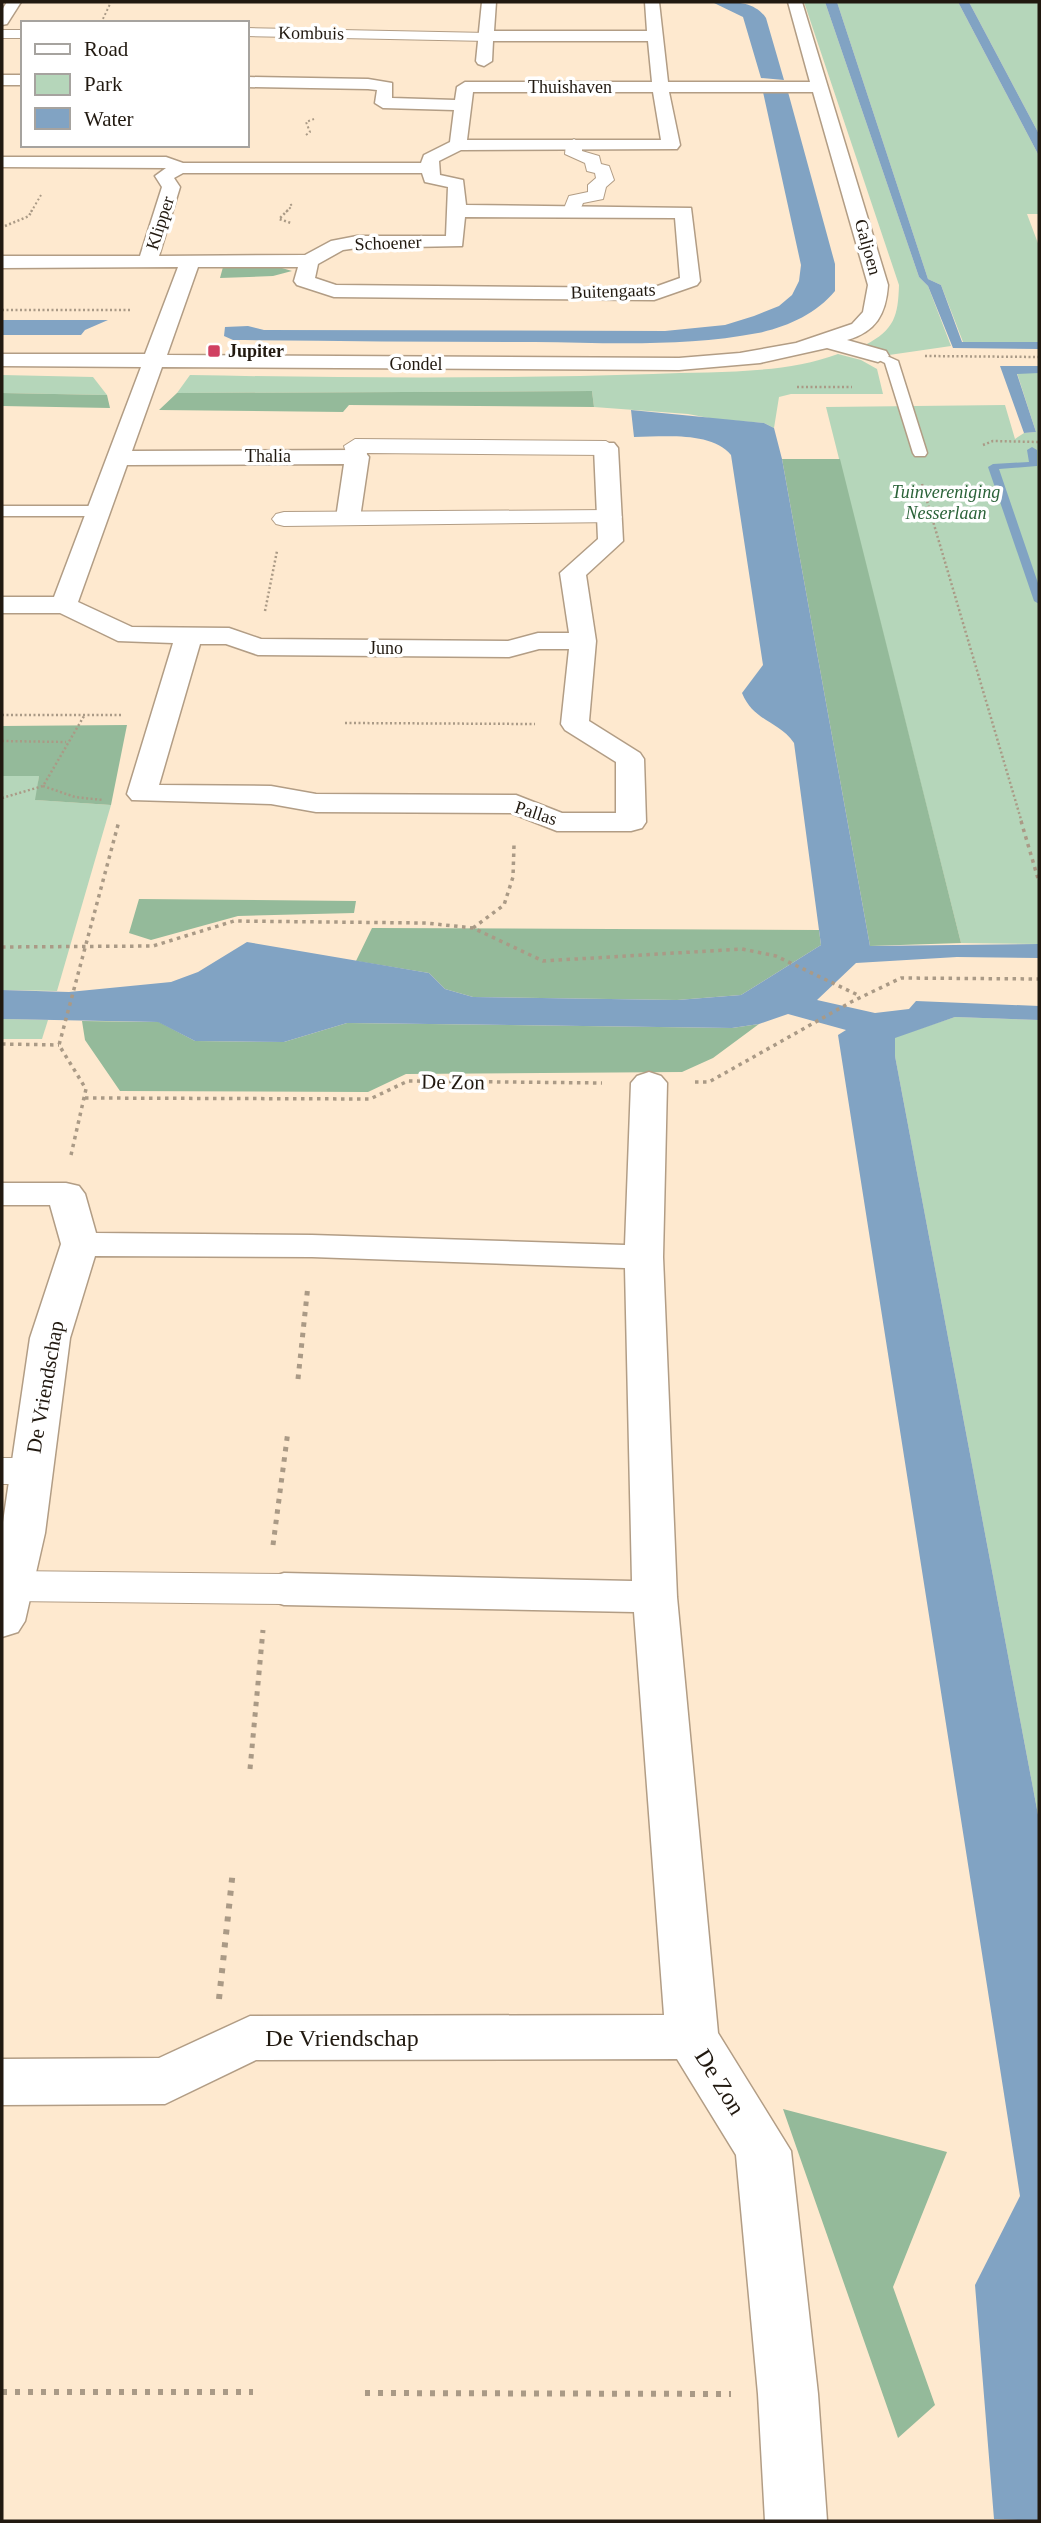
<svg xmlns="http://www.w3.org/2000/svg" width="1041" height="2523" font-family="'Times New Roman',serif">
<rect width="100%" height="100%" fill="#fee9cf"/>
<g fill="#b5d6ba">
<path d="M804,2H825L919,277L928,286L951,346L889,355L865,345C895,330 898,315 899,285Z"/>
<polygon points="837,2 958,2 1039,156 1039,214 1027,214 1039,246 1039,342 963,342 941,285 928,279"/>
<polygon points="969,2 1039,2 1039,134"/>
<path d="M838,354L861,360L877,369L883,394H791L779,397L774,428L764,423L714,419L688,414L594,407L592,391L177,393L190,375C344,378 499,379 653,374C713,371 782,375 838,354Z"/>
<polygon points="1017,373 1039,373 1039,944 961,943 826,407 1005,405 1015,439 1024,433 1036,432"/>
<polygon points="2,375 93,377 107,395 2,393"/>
<polygon points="2,776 39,776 36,800 111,805 57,991 2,990"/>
<polygon points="955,1017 1039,1020 1039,1820 895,1056 895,1037"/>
<polygon points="2,1019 48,1020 42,1039 2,1039"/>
</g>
<g fill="#94ba9a">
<polygon points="223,267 282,268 292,271 273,276 220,278"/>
<polygon points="592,391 594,407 349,405 343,412 159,410 177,393"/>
<polygon points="2,393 107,395 110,408 2,406"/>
<polygon points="782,459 840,459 961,943 870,946"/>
<polygon points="127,725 111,805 35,800 39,776 2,776 2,726"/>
<polygon points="139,899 356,901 354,913 238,916 151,940 129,933"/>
<polygon points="372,928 819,930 821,945 741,995 677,1000 473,997 445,989 429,973 356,961"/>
<polygon points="82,1021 159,1022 195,1041 284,1042 347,1023 732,1028 759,1024 713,1058 682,1072 406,1074 368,1092 120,1091 85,1040"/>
<polygon points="783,2109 947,2152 893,2287 935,2405 898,2438"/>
</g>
<g fill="#81a3c3">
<path d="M712,2C732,2 754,0 766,18L784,80L761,78L743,17Z"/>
<polygon points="825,2 837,2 928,279 941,285 962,342 1039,342 1039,349 953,348 928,286 919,277"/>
<polygon points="958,2 969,2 1039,134 1039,156"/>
<path d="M763,92H788L835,264V291C816,314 787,327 758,333C685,347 609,343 535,342C435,342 334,341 233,340L224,336L225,327L248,326L264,330L665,331L725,325L754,316L779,306L792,295L799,281L801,265Z"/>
<polygon points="2,320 108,320 85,330 81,335 2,335"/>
<polygon points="1000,366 1039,366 1039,373 1017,374 1036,432 1024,433"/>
<path d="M631,410L764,423L774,428L782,459L870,946L1039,944V958L957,957L856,963L817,1000L875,1013L909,1009L916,1001L1039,1006V1020L955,1017L895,1038V1056L1039,1820V2521L994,2519L975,2285L1020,2196L838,1035L846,1030L788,1014L759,1024L732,1028L347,1023L284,1042L195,1041L158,1022L2,1019V990L69,992L171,982L198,972L247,942L429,973L445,989L473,997L677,1000L741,995L821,945L794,743C778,720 754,722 742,693L763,665L731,455C711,431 663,437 634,437Z"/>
</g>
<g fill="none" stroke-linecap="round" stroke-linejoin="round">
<polygon fill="#81a3c3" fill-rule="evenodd" points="1032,447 1037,450 1037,466 999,469 1039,586 1039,604 1034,601 988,467 993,464 1029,462 1027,450"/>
<g stroke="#b29d85" stroke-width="3">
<g id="service">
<polygon points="878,352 898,361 927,453 925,456 915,456 913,453 885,363 871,356"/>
<polygon points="2,506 97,506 105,511 97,516 2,516"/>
</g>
</g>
<g stroke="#b29d85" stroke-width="2">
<g id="pedestrian">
<polygon points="247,28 488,33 495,37 488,41 247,36"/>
<rect x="2" y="30" width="21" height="8"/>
<polygon points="574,139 582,144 582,151 599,156 601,164 609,166 614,180 606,187 603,199 583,203 578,215 572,216 563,211 569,196 588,192 588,185 596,178 595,173 587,171 585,163 565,154 566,144"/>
<polygon points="355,439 606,441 617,448 606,455 367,453 365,462 349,462 344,446"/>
<polygon points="610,510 618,512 622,517 618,522 284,526 276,524 272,519 276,514 284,512"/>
<polygon points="2,1458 31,1458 45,1461 51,1471 45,1481 31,1484 2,1484"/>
<polygon points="10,1571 284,1574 299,1578 305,1589 299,1600 284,1604 10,1601 2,1598 2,1574"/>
</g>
</g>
<g stroke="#b29d85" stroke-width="3">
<g id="minor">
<polygon points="7,2 21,2 7,24 2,25 2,10"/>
<path d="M482,2H496L494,31H647L645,2H659L668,82H810L788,2H802L888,285C886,314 876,332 847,340L886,351L889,356L878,362L827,348L760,363L679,370L162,367L132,451L357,450L365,452L369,457L360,518L357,523H339L336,518L344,464L127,465L78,602L132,627L229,628L261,639L508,641L538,633H569L560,573L598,539L594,448L598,443H614L618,448L623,541L586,575L596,641L589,721L640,753L644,759L646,822L642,828L631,831H557L511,813L316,812L271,804L132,800L127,794L173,643L118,641L60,613H2V597H54L141,367L2,366V354H145L178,267L2,268V256H140L162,187L155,176L166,168L2,167V157H166L183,163H421L424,155L450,142L454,110L383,108L375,103L377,90L368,89L247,87V77L368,79L392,83V98L455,100L457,87L465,82H652L648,41H493L492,61L484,66L478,64L476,61ZM473,92H653L661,140H467ZM669,92H813L868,285L863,312L852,324L796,343L740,353L679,358L167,355L198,267H298L294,281L297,285L334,297L654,300L697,285L700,281L691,208L466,205L463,180L440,175L439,161L461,150L677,149L680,145ZM183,173H422L425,182L448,187L446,236H357L331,241L305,255L159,256L180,187L174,178ZM465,217L675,218L680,278L652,288L336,285L315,278L318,264L343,250L357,248L462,246ZM200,644H226L258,655L509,657L539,649H569L561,724L565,730L616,762V813H562L516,795L316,794L271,786L159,785Z"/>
<rect x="2" y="75" width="21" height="10"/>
<polygon points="649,1072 661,1076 667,1083 663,1257 677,1597 718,2033 791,2151 818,2394 827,2521 765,2521 758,2394 736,2155 677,2059 256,2060 165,2104 2,2105 2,2059 159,2058 250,2016 664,2015 634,1612 284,1605 268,1600 262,1589 268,1578 284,1573 632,1581 625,1268 312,1257 95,1256 70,1338 45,1533 25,1621 18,1632 2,1637 2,1529 30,1338 61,1244 50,1205 2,1205 2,1183 66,1183 79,1186 85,1194 96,1233 312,1235 625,1245 631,1083 637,1076"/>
</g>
</g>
<g stroke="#aa9a86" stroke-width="2" stroke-dasharray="2 2.5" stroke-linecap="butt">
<polyline points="101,23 111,2"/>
<polyline points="306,135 310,132 306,122 314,119"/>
<polyline points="31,212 41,195"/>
<polyline points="286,212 292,206 289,202"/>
</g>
<g stroke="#aa9a86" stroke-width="2.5" stroke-dasharray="2 2.5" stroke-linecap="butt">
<polyline points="288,210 279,219 291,223"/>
<polyline points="5,226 29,216 32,210"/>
<polyline points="2,310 130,310"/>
<polyline points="925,356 1039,357"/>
<polyline points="797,387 852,387"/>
<polyline points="983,445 993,441 1039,442"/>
<polyline points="922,484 1022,823"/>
<polyline points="265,611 277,551"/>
<polyline points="2,715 123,715"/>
<polyline points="345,723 535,724"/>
<polyline points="2,741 66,742"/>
<polyline points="43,786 75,797 103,800"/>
<polyline points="2,798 43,786 84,716"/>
</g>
<g stroke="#aa9a86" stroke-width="3.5" stroke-dasharray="3.5 4.5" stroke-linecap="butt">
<polyline points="1021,821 1039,882"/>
<polyline points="473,928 504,905 513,877 514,845"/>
<polyline points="2,947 153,946 234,921 426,923 473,928 543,961 742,949 776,956 860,996"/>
<polyline points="2,1044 59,1045"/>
<polyline points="695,1082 709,1082 851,1002 901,978 1039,979"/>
<polyline points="85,1098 370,1099 408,1081 602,1083"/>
<polyline points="71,1155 86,1089 59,1045 119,821"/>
</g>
<g stroke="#aa9a86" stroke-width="5" stroke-dasharray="4.5 6" stroke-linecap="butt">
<polyline points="298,1379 308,1285"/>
<polyline points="273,1545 288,1431"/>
<polyline points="250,1769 263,1630"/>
</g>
<g stroke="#aa9a86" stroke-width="6" stroke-dasharray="5 8" stroke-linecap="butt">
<polyline points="219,1999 233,1870"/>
<polyline points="2,2392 253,2392"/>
<polyline points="365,2393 731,2394"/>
</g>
<use href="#service" fill="#fff" fill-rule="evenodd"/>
<use href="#pedestrian" fill="#fff" fill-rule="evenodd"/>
<use href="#minor" fill="#fff" fill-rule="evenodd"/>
</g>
<rect fill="#d04062" stroke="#fff" stroke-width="2.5" x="207" y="344" width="14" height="14" rx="3.5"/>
<g text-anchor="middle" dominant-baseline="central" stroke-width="7" stroke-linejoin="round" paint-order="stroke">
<g font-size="18" fill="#211910" stroke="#fff">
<text transform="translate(311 33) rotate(1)">Kombuis</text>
<text x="570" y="87">Thuishaven</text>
<text transform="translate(160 223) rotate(-72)">Klipper</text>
<text transform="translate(388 243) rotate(-2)">Schoener</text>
<text transform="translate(868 247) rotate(74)">Galjoen</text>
<text transform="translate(613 291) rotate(-2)">Buitengaats</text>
<text x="416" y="364">Gondel</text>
<text x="268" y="456">Thalia</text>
<text x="386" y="648">Juno</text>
<text transform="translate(536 813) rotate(18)">Pallas</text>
</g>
<g font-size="18" font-weight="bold" fill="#211910" stroke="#fff" text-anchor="start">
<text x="228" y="351">Jupiter</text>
</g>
<g font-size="18" font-style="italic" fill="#2b6339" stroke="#fff">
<text x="946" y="492">Tuinvereniging<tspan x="946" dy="21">Nesserlaan</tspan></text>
</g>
<g font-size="21" fill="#211910" stroke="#fff">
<text transform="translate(453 1082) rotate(1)">De Zon</text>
<text transform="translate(45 1387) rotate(-80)">De Vriendschap</text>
</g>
<g font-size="24" fill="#211910" stroke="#fff">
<text x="342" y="2038">De Vriendschap</text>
<text transform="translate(720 2082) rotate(58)">De Zon</text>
</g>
</g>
<rect width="1041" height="2523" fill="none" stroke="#211910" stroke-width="7"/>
<rect x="21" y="21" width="228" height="126" fill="#ffffff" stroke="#a6a39f" stroke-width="2"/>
<rect x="35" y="44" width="35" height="10" fill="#ffffff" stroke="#a6a39f" stroke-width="2"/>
<text x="84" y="56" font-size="21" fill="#211910">Road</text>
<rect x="35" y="74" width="35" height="21" fill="#b5d6ba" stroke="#a6a39f" stroke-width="2"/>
<text x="84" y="91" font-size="21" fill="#211910">Park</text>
<rect x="35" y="108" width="35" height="21" fill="#81a3c3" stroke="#a6a39f" stroke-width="2"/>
<text x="84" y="126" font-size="21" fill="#211910">Water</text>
</svg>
